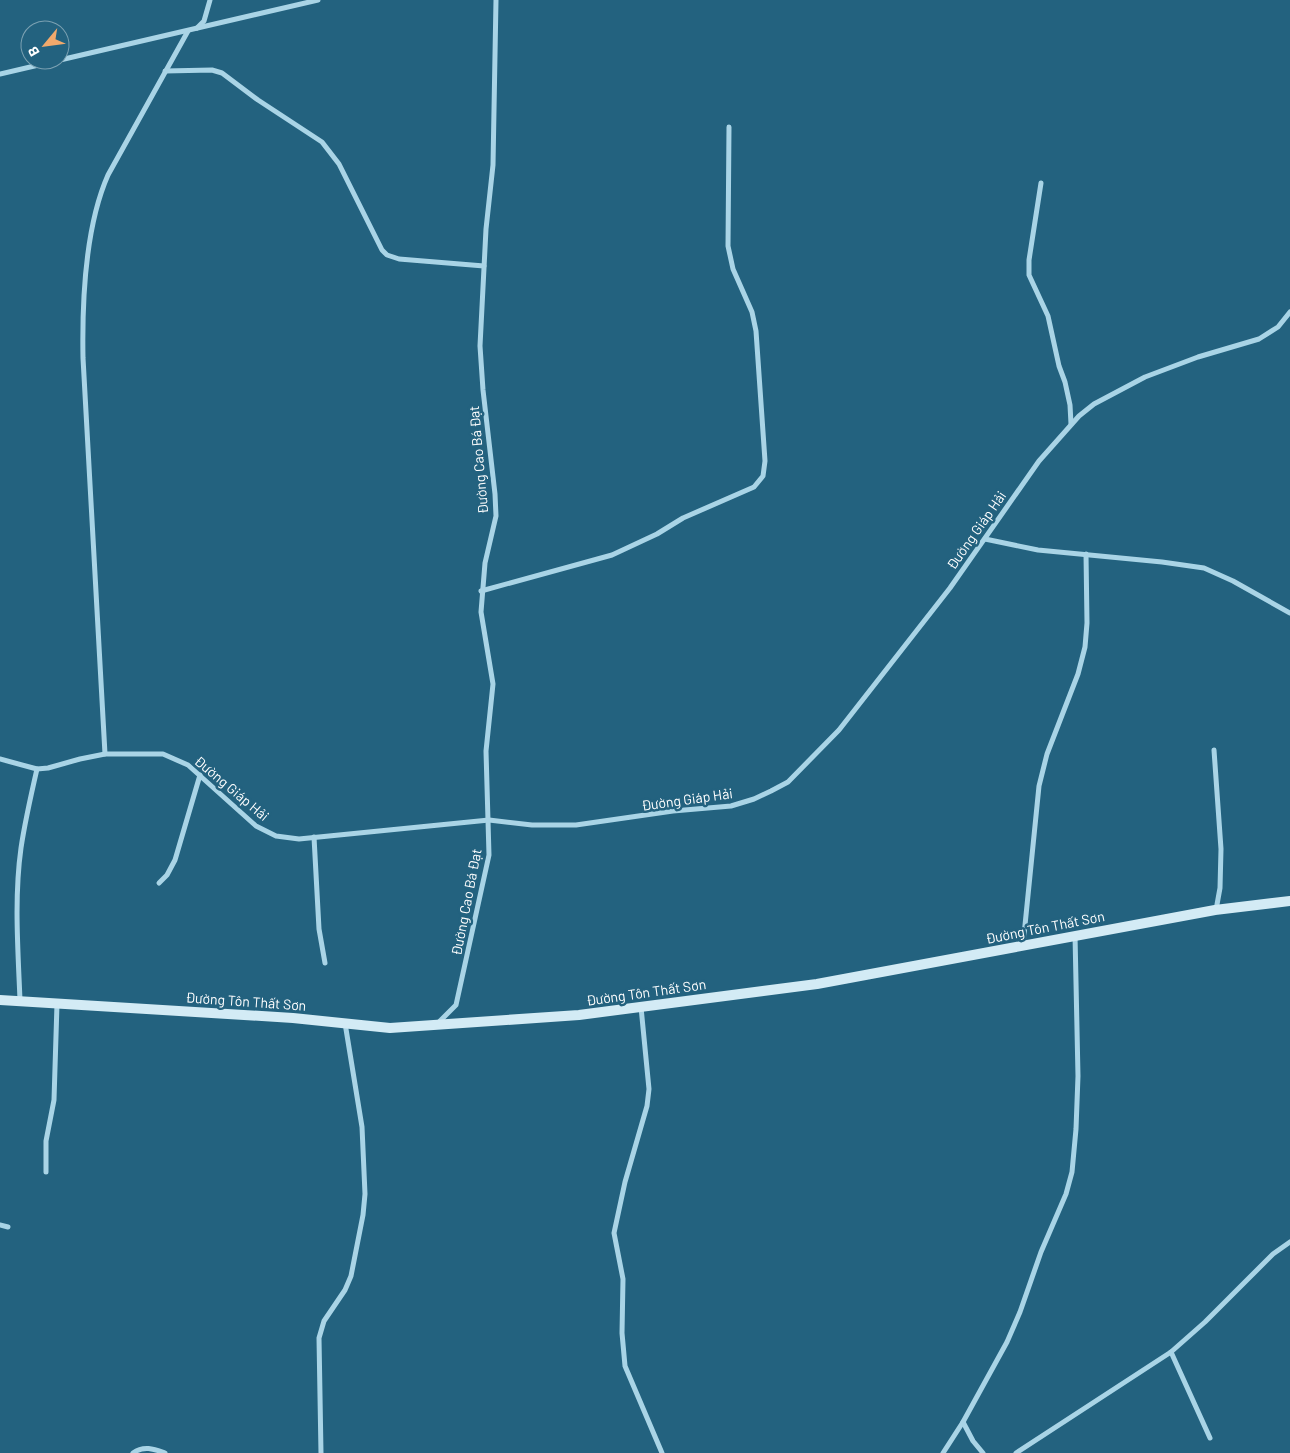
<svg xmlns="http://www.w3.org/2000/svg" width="1290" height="1453" font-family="Barlow,sans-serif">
<rect width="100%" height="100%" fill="#23627f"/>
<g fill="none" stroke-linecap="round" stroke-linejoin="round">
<g stroke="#a9d4e6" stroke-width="5">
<polyline points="197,28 204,21 210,0"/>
<polyline points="60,60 318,0"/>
<polyline points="165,71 212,70 222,73 258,100 322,142 339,164 382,250 387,255 399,259 484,266"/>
<polyline points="0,74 60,60"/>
<polyline points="1041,183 1029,260 1029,275 1048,316 1059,366 1065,382 1070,405 1071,424"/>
<polyline points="985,539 1038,550 1162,562 1204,568 1233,581 1290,613"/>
<polyline points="481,591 612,555 657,534 683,518 754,487 763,476 765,461 756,331 752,312 733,269 728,246 729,127"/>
<polyline points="1214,750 1221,849 1220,888 1216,910"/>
<path d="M105,754L83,358C82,302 85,227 108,175L188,31"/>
<polyline points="0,759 37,769 48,768 80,759 105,754 163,754 188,765 256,826 276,836 299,839 489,820 532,825 576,825 673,811 731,806 754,799 771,791 788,782 839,730 950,588 1039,461 1079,416 1094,404 1145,377 1198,357 1259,339 1278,327 1290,312"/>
<polyline points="314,837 319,929 325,963"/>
<polyline points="159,883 167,875 175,860 200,775"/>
<polyline points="1023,945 1039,786 1047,754 1078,674 1085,647 1087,623 1086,554"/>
<path d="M20,1000C18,950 14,898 21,848C25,821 31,795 37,769"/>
<polyline points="641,1007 649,1089 647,1106 625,1182 614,1233 623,1279 622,1333 625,1366 662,1453"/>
<polyline points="437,1024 456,1005 489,855 486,751 493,684 481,612 485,563 496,516 495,494 483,390 480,346 486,229 493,165 496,0"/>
<polyline points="46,1172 46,1141 54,1100 57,1004"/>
<polyline points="0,1225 8,1227"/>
<polyline points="1171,1352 1210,1438"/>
<polyline points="963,1422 973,1441 983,1453"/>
<path d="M133,1453C144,1445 154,1449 165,1453"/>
<polyline points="321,1453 319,1338 324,1321 345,1290 351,1276 363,1215 365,1194 362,1127 345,1023"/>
<polyline points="943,1453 963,1422 1007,1342 1020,1312 1041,1252 1066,1194 1072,1172 1076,1129 1078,1076 1075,935"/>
<polyline points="1016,1453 1171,1352 1205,1322 1273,1254 1290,1242"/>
</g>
<polyline stroke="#d3ebf5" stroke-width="10" points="0,1000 293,1018 390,1028 579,1015 817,984 1215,910 1290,901"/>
</g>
<g text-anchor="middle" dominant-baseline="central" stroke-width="5" stroke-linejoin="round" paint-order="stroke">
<g font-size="14" fill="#fff" stroke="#23627f">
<text transform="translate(478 460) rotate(-95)">Đường Cao Bá Đạt</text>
<text transform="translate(976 530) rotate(-55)">Đường Giáp Hải</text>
<text transform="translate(232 788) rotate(40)">Đường Giáp Hải</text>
<text transform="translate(687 799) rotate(-8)">Đường Giáp Hải</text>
<text transform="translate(466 902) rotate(-79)">Đường Cao Bá Đạt</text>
<text transform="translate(1045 927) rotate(-11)">Đường Tôn Thất Sơn</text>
<text transform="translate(646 992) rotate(-8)">Đường Tôn Thất Sơn</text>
<text transform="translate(246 1001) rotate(4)">Đường Tôn Thất Sơn</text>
</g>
</g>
<g transform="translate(45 45) rotate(241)"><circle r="24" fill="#23627f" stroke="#7ba1b2"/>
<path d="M0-4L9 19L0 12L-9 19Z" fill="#f1a96c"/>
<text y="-8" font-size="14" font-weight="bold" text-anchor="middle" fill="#ffffff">B</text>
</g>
</svg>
